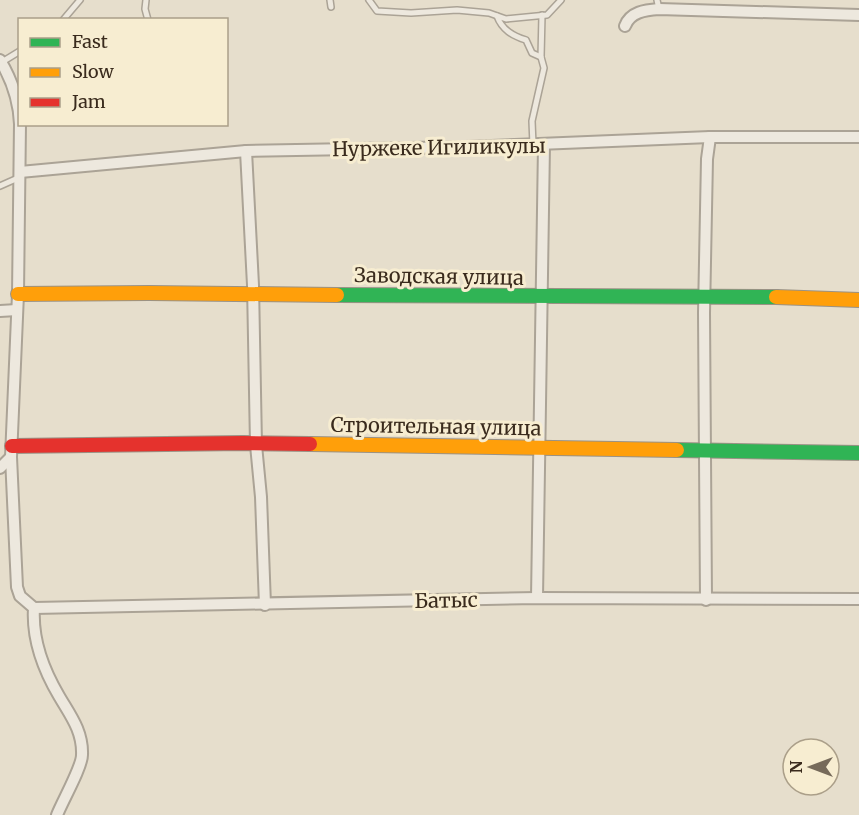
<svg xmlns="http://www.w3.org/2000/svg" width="859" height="815" font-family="Merriweather,serif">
<rect width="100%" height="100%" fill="#e6decc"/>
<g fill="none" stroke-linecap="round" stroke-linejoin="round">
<g stroke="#aba396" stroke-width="8">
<g id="lane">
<polyline points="146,0 145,9 148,20"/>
<polyline points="330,0 331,7"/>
<polyline points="369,0 377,11 411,13 457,10 489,13 506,19 547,15 561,0"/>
<polyline points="657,0 659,9"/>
<path d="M497,16C502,30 513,36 526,40L532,53L541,57L544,68L532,121L533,145"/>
<polyline points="63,20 80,0"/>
<polyline points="541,57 542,15"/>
<polyline points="2,62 20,51"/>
<polyline points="0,186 18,178"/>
</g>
</g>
<g stroke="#aba396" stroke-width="14">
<g id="street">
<path d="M625,26C630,12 645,10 659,9L859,15"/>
<path d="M0,60C12,80 19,100 20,124"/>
<path d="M20,124L18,294L11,457L17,587L20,596L34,608C32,639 43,669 59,696C70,715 83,731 82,755C82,767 62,802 57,815"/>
<polyline points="246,151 253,285 256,445 261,497 265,605"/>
<polyline points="20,172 246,151 466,147 710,137 859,137"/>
<polyline points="0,311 17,310"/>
<polyline points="0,468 11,457"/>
<polyline points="537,598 544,145"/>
<polyline points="706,600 704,313 707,159 710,137"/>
<polyline points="34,608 537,598 859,599"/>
</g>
</g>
<g stroke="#9a9285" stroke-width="16">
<g id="fast">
<polyline points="337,295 776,297"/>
<polyline points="677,450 859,453"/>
</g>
</g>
<g stroke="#9a9285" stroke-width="16">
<g id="slow">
<polyline points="18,294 149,293 337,295"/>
<polyline points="776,297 859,300"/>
<polyline points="310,444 677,450"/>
</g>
</g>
<g stroke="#9a9285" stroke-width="16">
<polyline id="jam" points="12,446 243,443 310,444"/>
</g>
<use href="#lane" stroke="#ede8de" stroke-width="5"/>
<use href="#street" stroke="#ede8de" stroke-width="10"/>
<use href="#fast" stroke="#30b455" stroke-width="14"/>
<use href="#slow" stroke="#ff9f0a" stroke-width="14"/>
<use href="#jam" stroke="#e5322d" stroke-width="14"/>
</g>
<g text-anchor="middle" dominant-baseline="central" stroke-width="6" stroke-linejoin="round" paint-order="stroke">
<g font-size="20" fill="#3a2b1d" stroke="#f7edd1">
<text transform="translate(439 147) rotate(-1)">Нуржеке Игиликулы</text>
<text transform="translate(439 276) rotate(1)">Заводская улица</text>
<text transform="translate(436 426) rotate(1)">Строительная улица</text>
<text transform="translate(446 600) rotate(-1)">Батыс</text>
</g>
</g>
<rect x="18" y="18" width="210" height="108" fill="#f7edd1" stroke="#ab9f89" stroke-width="1.5"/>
<rect x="30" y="38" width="30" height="9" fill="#30b455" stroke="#ab9f89" stroke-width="1.5"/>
<text x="72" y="48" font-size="18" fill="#3a2b1d">Fast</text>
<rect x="30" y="68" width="30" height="9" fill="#ff9f0a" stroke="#ab9f89" stroke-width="1.5"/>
<text x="72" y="78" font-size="18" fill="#3a2b1d">Slow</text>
<rect x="30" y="98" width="30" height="9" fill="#e5322d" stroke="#ab9f89" stroke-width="1.5"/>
<text x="72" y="108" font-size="18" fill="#3a2b1d">Jam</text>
<g transform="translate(811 767) rotate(270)"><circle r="28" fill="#f7edd1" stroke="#ab9f89" stroke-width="1.5"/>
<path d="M0-4.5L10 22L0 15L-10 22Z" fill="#766a5a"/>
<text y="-9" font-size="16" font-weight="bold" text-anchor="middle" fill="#3a2b1d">N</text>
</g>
</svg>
